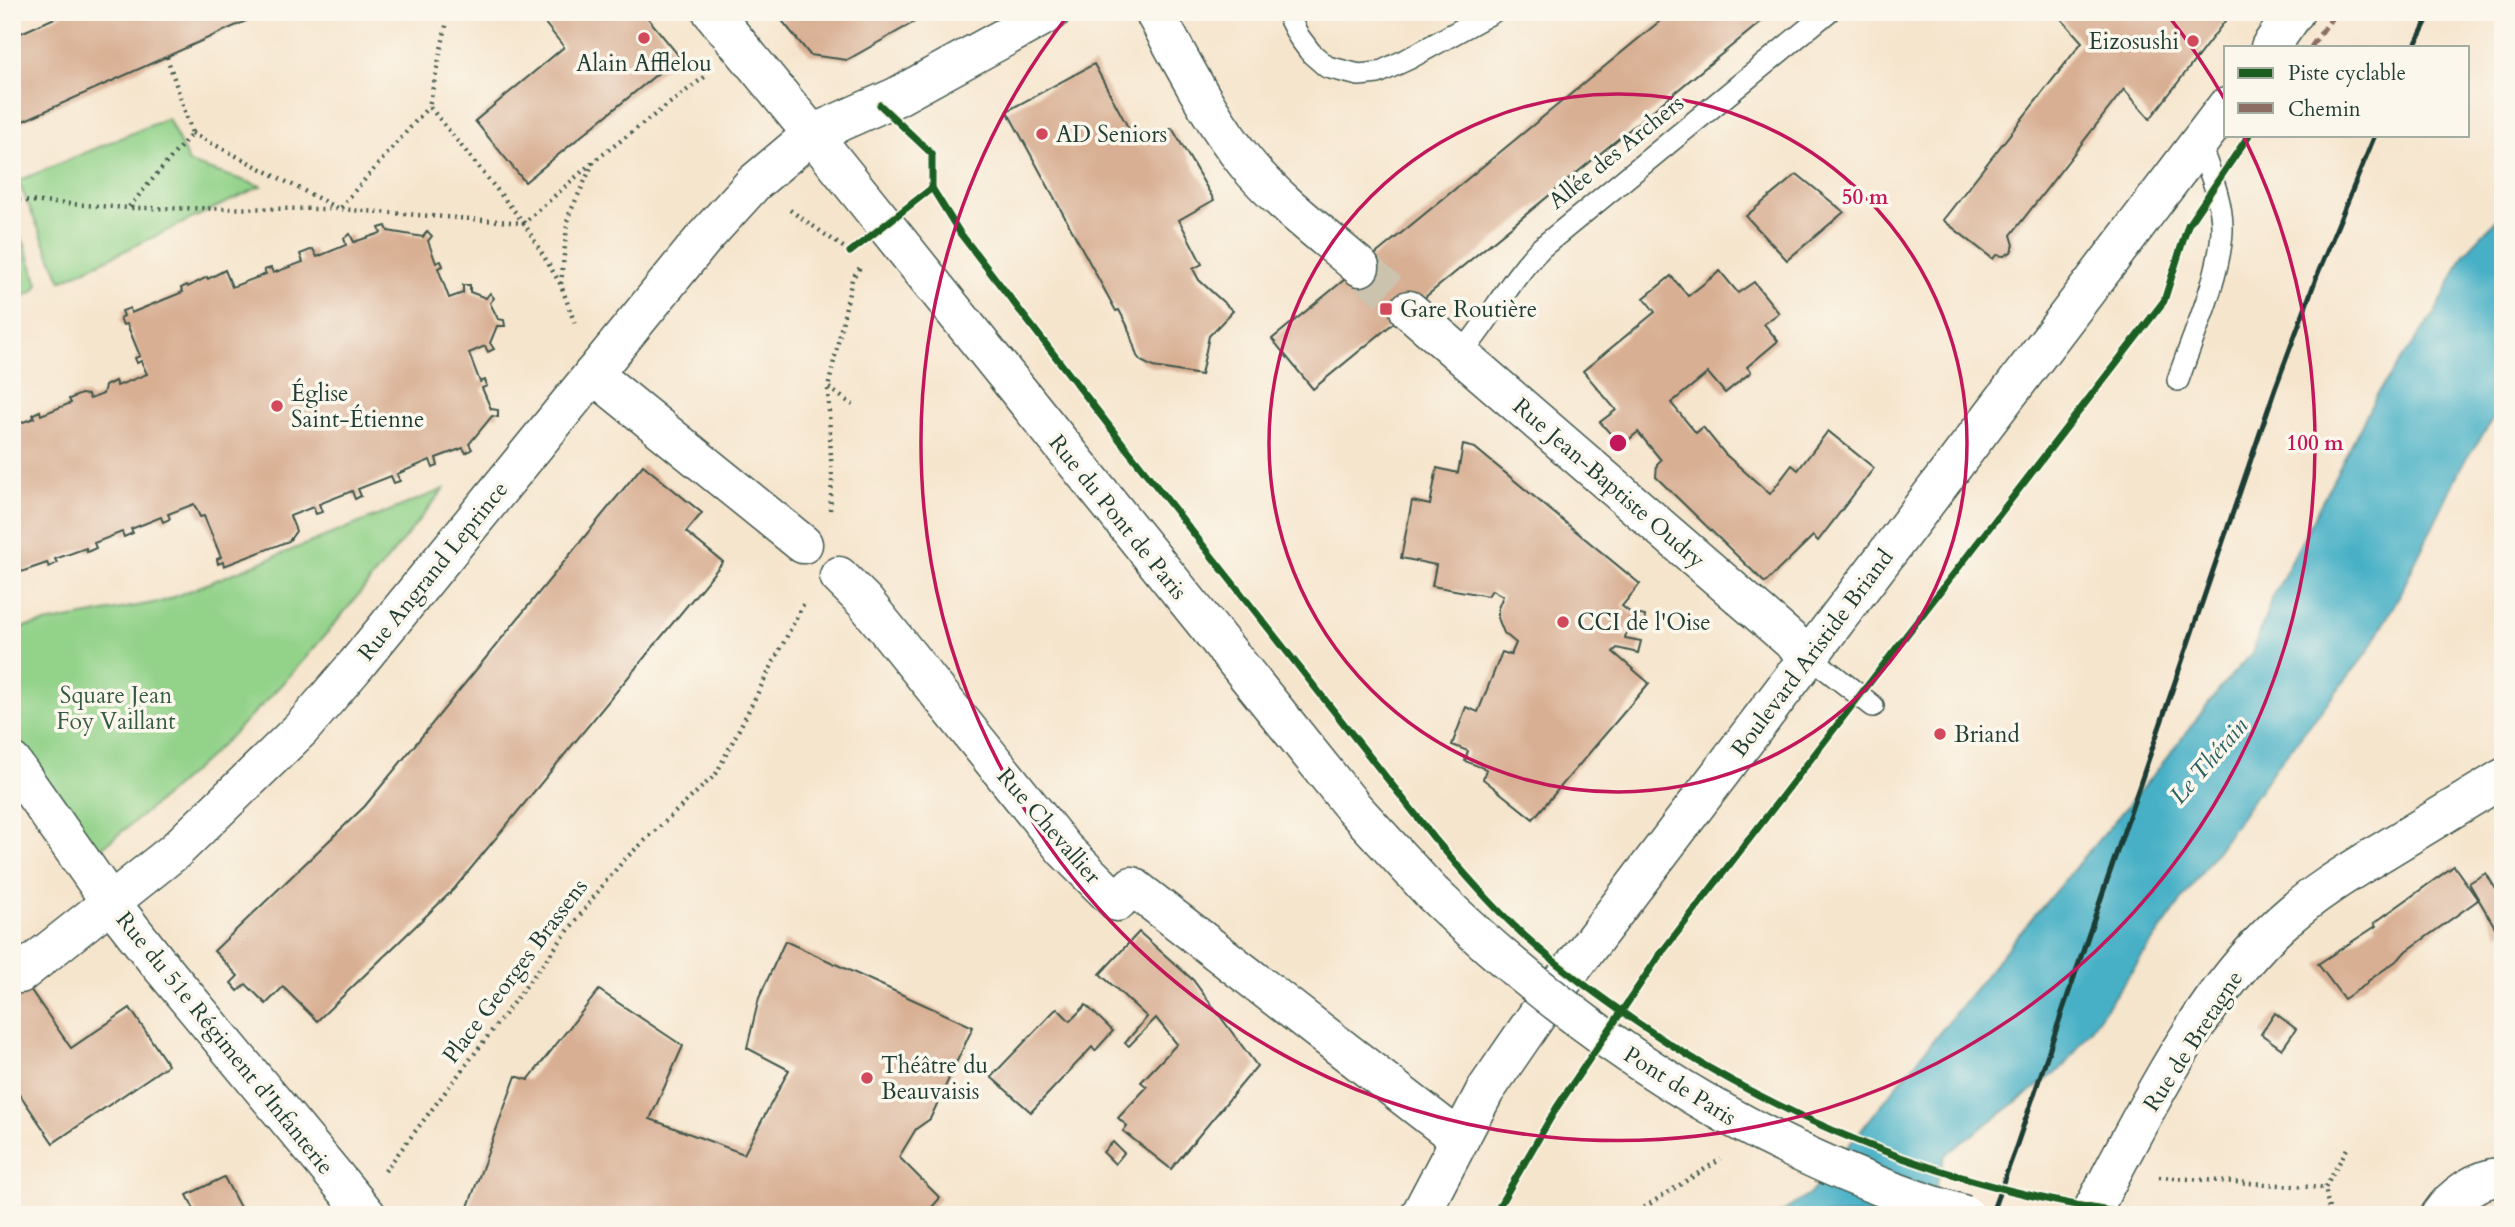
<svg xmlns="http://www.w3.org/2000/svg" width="2515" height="1227" font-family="Cardo,serif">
<rect width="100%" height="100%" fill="#fbf7ec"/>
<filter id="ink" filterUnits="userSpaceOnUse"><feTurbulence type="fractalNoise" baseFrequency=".0143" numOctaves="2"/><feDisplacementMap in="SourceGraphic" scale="14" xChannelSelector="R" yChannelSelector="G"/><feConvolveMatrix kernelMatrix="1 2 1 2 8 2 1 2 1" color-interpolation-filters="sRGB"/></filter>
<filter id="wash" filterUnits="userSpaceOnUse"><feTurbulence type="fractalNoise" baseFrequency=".00686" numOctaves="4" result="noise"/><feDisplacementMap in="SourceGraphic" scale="28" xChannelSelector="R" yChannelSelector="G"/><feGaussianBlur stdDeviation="1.57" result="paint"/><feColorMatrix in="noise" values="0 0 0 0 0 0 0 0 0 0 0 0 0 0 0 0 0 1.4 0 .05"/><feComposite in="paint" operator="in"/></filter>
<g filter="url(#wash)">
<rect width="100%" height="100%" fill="#f6e5cd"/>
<g fill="#92d289" stroke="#58885e" stroke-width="2">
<polygon points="168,118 189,163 261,186 61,281 18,181"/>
<polygon points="12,222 24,243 38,284 34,291 12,302"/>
<path d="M444,489C394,551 345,614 292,673C234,737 168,796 100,849L84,834L12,731V629L164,601Z"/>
</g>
<polygon fill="#47b0c6" stroke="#33767d" stroke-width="2" points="2503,213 2503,405 2462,465 2400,594 2368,652 2273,771 2065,1066 1945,1155 1927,1215 1778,1215 1810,1194 2009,946 2154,774 2227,680 2252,653 2272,599 2376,396 2435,313 2464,254"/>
<g id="blocks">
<g fill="#d8af93">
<polygon points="68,12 266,12 12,126 12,37"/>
<polygon points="536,12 643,12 679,56 525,182 475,121 564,47"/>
<polygon points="775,12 932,12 847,60 810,55"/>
<polygon points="1671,12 1773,12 1313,389 1272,339"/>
<polygon points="2055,12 2216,12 2225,21 2150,119 2124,89 2011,235 2014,245 2011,252 2004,256 1996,255 1993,259 1943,220 2082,42"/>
<polygon points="1094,64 1138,146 1172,128 1214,200 1179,220 1202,264 1193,269 1199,280 1233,311 1209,336 1201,375 1153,367 1141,361 1137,356 1127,325 1119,310 1116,311 1007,111"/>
<polygon points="1797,174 1844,212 1787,260 1746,216"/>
<polygon points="386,226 388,231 423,237 427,231 432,236 428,241 436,263 441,261 443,266 438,268 449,298 463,293 463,285 470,285 470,292 486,298 490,293 494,298 490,303 498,319 504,320 505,326 497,326 490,343 494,349 488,352 485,346 469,353 480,382 485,380 487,386 482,388 491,409 498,410 498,417 492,416 469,444 472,449 466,453 463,448 436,458 438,466 433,468 430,460 397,474 400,481 394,483 391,476 358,489 361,496 355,499 352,491 319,504 322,512 316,514 313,507 290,516 296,531 289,541 224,566 223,562 218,564 217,559 221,557 204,516 200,517 194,504 168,514 170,519 163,522 161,517 131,529 133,533 124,537 122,532 94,543 96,548 87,552 86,548 55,559 57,563 49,567 47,563 18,573 19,578 14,581 12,426 34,418 33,414 40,411 41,415 71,403 69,399 81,394 88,395 90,399 103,394 105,386 115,381 117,386 147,374 141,361 137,363 135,358 140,356 127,324 123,325 120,318 124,316 122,311 130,308 131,313 183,292 181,288 187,285 188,287 207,277 208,279 225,270 232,287 266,274 264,270 271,268 273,273 303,262 300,254 313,249 317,257 346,245 344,238 350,234 354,242 381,233 379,228"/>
<polygon points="1720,271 1738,293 1754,282 1779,313 1764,324 1778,341 1747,367 1751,372 1725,393 1708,373 1671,403 1696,433 1703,427 1725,454 1770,494 1792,465 1798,470 1828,431 1874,468 1818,541 1813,536 1765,583 1656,477 1657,464 1661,460 1638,432 1621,446 1600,422 1616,410 1583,371 1655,312 1644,298 1671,276 1688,296"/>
<polygon points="1463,445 1475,448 1640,584 1622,606 1631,613 1645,616 1644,625 1628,623 1625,638 1641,641 1638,653 1617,648 1613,652 1649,683 1533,819 1483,779 1486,769 1465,761 1468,751 1452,745 1466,707 1478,712 1502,652 1511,655 1516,643 1504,633 1498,618 1498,608 1503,596 1492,590 1488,596 1432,586 1436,565 1401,558 1412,501 1430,505 1437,468 1458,473"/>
<polygon points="643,465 702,513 686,532 723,562 454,889 317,1021 283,987 266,1004 246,984 238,991 231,983 238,976 214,951 365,806"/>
<polygon points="2454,866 2478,900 2404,953 2399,959 2368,981 2368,983 2344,999 2318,964 2376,926 2374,923"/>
<polygon points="2486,873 2503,901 2503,931 2499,934 2469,883"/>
<polygon points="1139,932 1193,980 1257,1066 1171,1169 1123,1131 1127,1126 1118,1118 1147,1087 1141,1082 1177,1044 1156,1018 1129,1046 1125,1043 1147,1017 1100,974"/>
<polygon points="785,941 973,1027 930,1119 916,1129 899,1157 940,1198 925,1215 465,1215 516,1076 528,1080 599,990 683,1046 650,1119 744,1154 789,1070 747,1048 759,998"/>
<polygon points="12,963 71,1048 130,1008 168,1065 53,1143 12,1083"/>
<polygon points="1086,1005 1113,1031 1095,1051 1092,1047 1031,1112 991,1077 1057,1008 1070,1021"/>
<polygon points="2275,1013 2296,1029 2282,1049 2261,1034"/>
<polygon points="1113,1142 1124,1153 1115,1164 1103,1152"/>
<polygon points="224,1177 244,1215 197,1215 187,1195"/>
</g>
</g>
</g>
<g filter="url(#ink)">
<use href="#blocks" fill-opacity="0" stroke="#3f564b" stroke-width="2"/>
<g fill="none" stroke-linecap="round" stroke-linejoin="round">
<polyline stroke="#cbc3ae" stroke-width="38" stroke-dasharray="38 19" stroke-linecap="butt" points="1360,267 1409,310"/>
<g stroke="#3f564b" stroke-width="24">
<g id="lane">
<polyline points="1286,12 1299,37 1311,53 1327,67 1359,75 1378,73 1408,59 1493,12"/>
<path d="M1460,355C1490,321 1509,280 1541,248L1828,12"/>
<path d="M2178,380C2193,336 2220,277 2222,231C2223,201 2209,170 2199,143"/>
<polyline points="1809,656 1873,706"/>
</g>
</g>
<g stroke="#3f564b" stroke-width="41">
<g id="street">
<path d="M1154,12C1183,63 1209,117 1246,163C1278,202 1322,234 1360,267"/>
<polyline points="1409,310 1809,656"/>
<polyline points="593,374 803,544"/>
<polyline points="839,576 865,602 1064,849 1117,902 1132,886 1459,1139"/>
<polyline points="12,762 111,903 155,959 367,1215"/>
<polyline points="20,974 175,851 301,729 356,665 704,238 754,183 812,134 712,12"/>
<path d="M2090,1215C2141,1118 2199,998 2281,923C2312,894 2349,872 2385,850C2424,826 2464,802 2503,778"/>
</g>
</g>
<g stroke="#3f564b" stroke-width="41">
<g id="secondary">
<polyline points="1051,12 896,97 812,134 1353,807 1432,893"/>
<polyline points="2270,47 2295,12"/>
<polyline points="1420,1215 1485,1091 1542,1008 2226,107"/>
<path d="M2440,1215C2454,1194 2477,1179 2503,1176"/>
</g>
</g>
<g stroke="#3f564b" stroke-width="4.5" stroke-dasharray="2 5" stroke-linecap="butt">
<polyline points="449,12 429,106 524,223 594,161"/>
<polyline points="167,57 192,133 128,208 339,209 524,223 561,285 576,327"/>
<polyline points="192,133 339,209 429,106"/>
<polyline points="12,200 128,208"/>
<polyline points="790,210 846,249"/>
<polyline points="561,284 568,217 594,161 707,75"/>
<polyline points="829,388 853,405"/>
<polyline points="830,510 832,481 828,388 852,279 861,266"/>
<polyline points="385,1171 606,881 626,858 716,774 805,601"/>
<polyline points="2159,1177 2325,1188"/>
<polyline points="1632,1215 1721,1159"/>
<polyline points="2330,1215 2325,1188 2348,1147"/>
</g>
<use href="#lane" stroke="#fff" stroke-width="21"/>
<use href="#street" stroke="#fff" stroke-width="38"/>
<use href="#secondary" stroke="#fff" stroke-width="38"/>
<g stroke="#1f3d34" stroke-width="5">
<polyline points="2414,47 2431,12"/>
<polyline points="1991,1215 2014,1153 2275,389 2318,273 2375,135"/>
</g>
<g stroke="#3f564b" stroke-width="41" stroke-linecap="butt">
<path id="secondary-bridge" d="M1432,893C1584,1040 1761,1155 1965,1215"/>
</g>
<use href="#secondary-bridge" stroke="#fff" stroke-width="38"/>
<polyline stroke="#8d6e63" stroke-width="5" stroke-dasharray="10 5" stroke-linecap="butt" points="2311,47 2336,12"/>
<g stroke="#fbf7ec" stroke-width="11">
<g id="cycleway">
<path d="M880,105L932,154V188L960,233L1123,444L1434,838C1458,866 1481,894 1508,920C1545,957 1589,989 1632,1019C1783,1123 1953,1189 2135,1215"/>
<polyline points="850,252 932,188"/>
<polyline points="1494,1215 1557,1107 1659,956 2164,301 2188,225 2249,135"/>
</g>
</g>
<use href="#cycleway" stroke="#1b5e20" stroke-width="7"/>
</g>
</g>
<g fill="none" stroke="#c2185b" stroke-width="3.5">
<circle cx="1618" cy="443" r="349"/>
<path d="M2167 14A697 697 0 0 1 2225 100M2244 137A697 697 0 1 1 1069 14"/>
</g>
<g fill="#d1495b" stroke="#fbf7ec" stroke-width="2.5">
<circle cx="644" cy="38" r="7"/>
<circle cx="2193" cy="41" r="7"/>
<circle cx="1042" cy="134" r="7"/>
<rect x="1379" y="302" width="14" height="14" rx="3.5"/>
<circle cx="277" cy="406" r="7"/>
<circle cx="1563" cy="622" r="7"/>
<circle cx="1940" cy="734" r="7"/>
<circle cx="867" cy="1078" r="7"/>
</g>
<g text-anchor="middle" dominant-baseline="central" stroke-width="7" stroke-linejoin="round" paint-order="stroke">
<g font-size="23" fill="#1f3d34" stroke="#fbf7ec" text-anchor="start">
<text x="2179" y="41" text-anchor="end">Eizosushi</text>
<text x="644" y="63" text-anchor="middle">Alain Afflelou</text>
<text x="1056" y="134">AD Seniors</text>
<text x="1400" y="309">Gare Routière</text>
<text x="291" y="393">Église<tspan x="291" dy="26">Saint-Étienne</tspan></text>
<text x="1577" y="622">CCI de l'Oise</text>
<text x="1954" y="734">Briand</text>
<text x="881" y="1065">Théâtre du<tspan x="881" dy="26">Beauvaisis</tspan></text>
</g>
<g font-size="23" fill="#1f3d34" stroke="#fbf7ec">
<text transform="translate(1616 152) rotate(-39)">Allée des Archers</text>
<text transform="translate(1609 483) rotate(41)">Rue Jean-Baptiste Oudry</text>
<text transform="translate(1118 517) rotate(51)">Rue du Pont de Paris</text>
<text transform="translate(433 571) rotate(-51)">Rue Angrand Leprince</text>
<text transform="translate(1812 653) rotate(-53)">Boulevard Aristide Briand</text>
<text transform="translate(1049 826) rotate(49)">Rue Chevallier</text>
<text transform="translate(515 971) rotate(-53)">Place Georges Brassens</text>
<text transform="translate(2193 1041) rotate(-57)">Rue de Bretagne</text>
<text transform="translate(225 1043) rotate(51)">Rue du 51e Régiment d'Infanterie</text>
<text transform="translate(1680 1086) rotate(32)">Pont de Paris</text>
</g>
<g font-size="23" fill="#365b45" stroke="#fbf7ec">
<text x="116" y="695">Square Jean<tspan x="116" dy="26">Foy Vaillant</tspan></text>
</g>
<g font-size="24" font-style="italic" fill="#2b6060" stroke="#fbf7ec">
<text transform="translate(2209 761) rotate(-49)">Le Thérain</text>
</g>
</g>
<circle cx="1618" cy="443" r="10" fill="#c2185b" stroke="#fbf7ec" stroke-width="3.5"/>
<g font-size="21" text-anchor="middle" font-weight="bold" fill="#c2185b" stroke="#fbf7ec" stroke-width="7" stroke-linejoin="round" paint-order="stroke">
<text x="1865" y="204">50 m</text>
<text x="2315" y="450">100 m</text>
</g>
<rect width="2515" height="1227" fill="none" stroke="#fbf7ec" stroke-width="42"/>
<rect x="2224" y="46" width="245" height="91" fill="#fbf7ec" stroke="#a3ada2" stroke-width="2"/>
<rect x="2238" y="68" width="35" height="10" fill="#1b5e20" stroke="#a3ada2" stroke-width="2"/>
<text x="2288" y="80" font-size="21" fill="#1f3d34">Piste cyclable</text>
<rect x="2238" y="103" width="35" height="10" fill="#8d6e63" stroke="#a3ada2" stroke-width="2"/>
<text x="2288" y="116" font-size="21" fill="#1f3d34">Chemin</text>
</svg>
